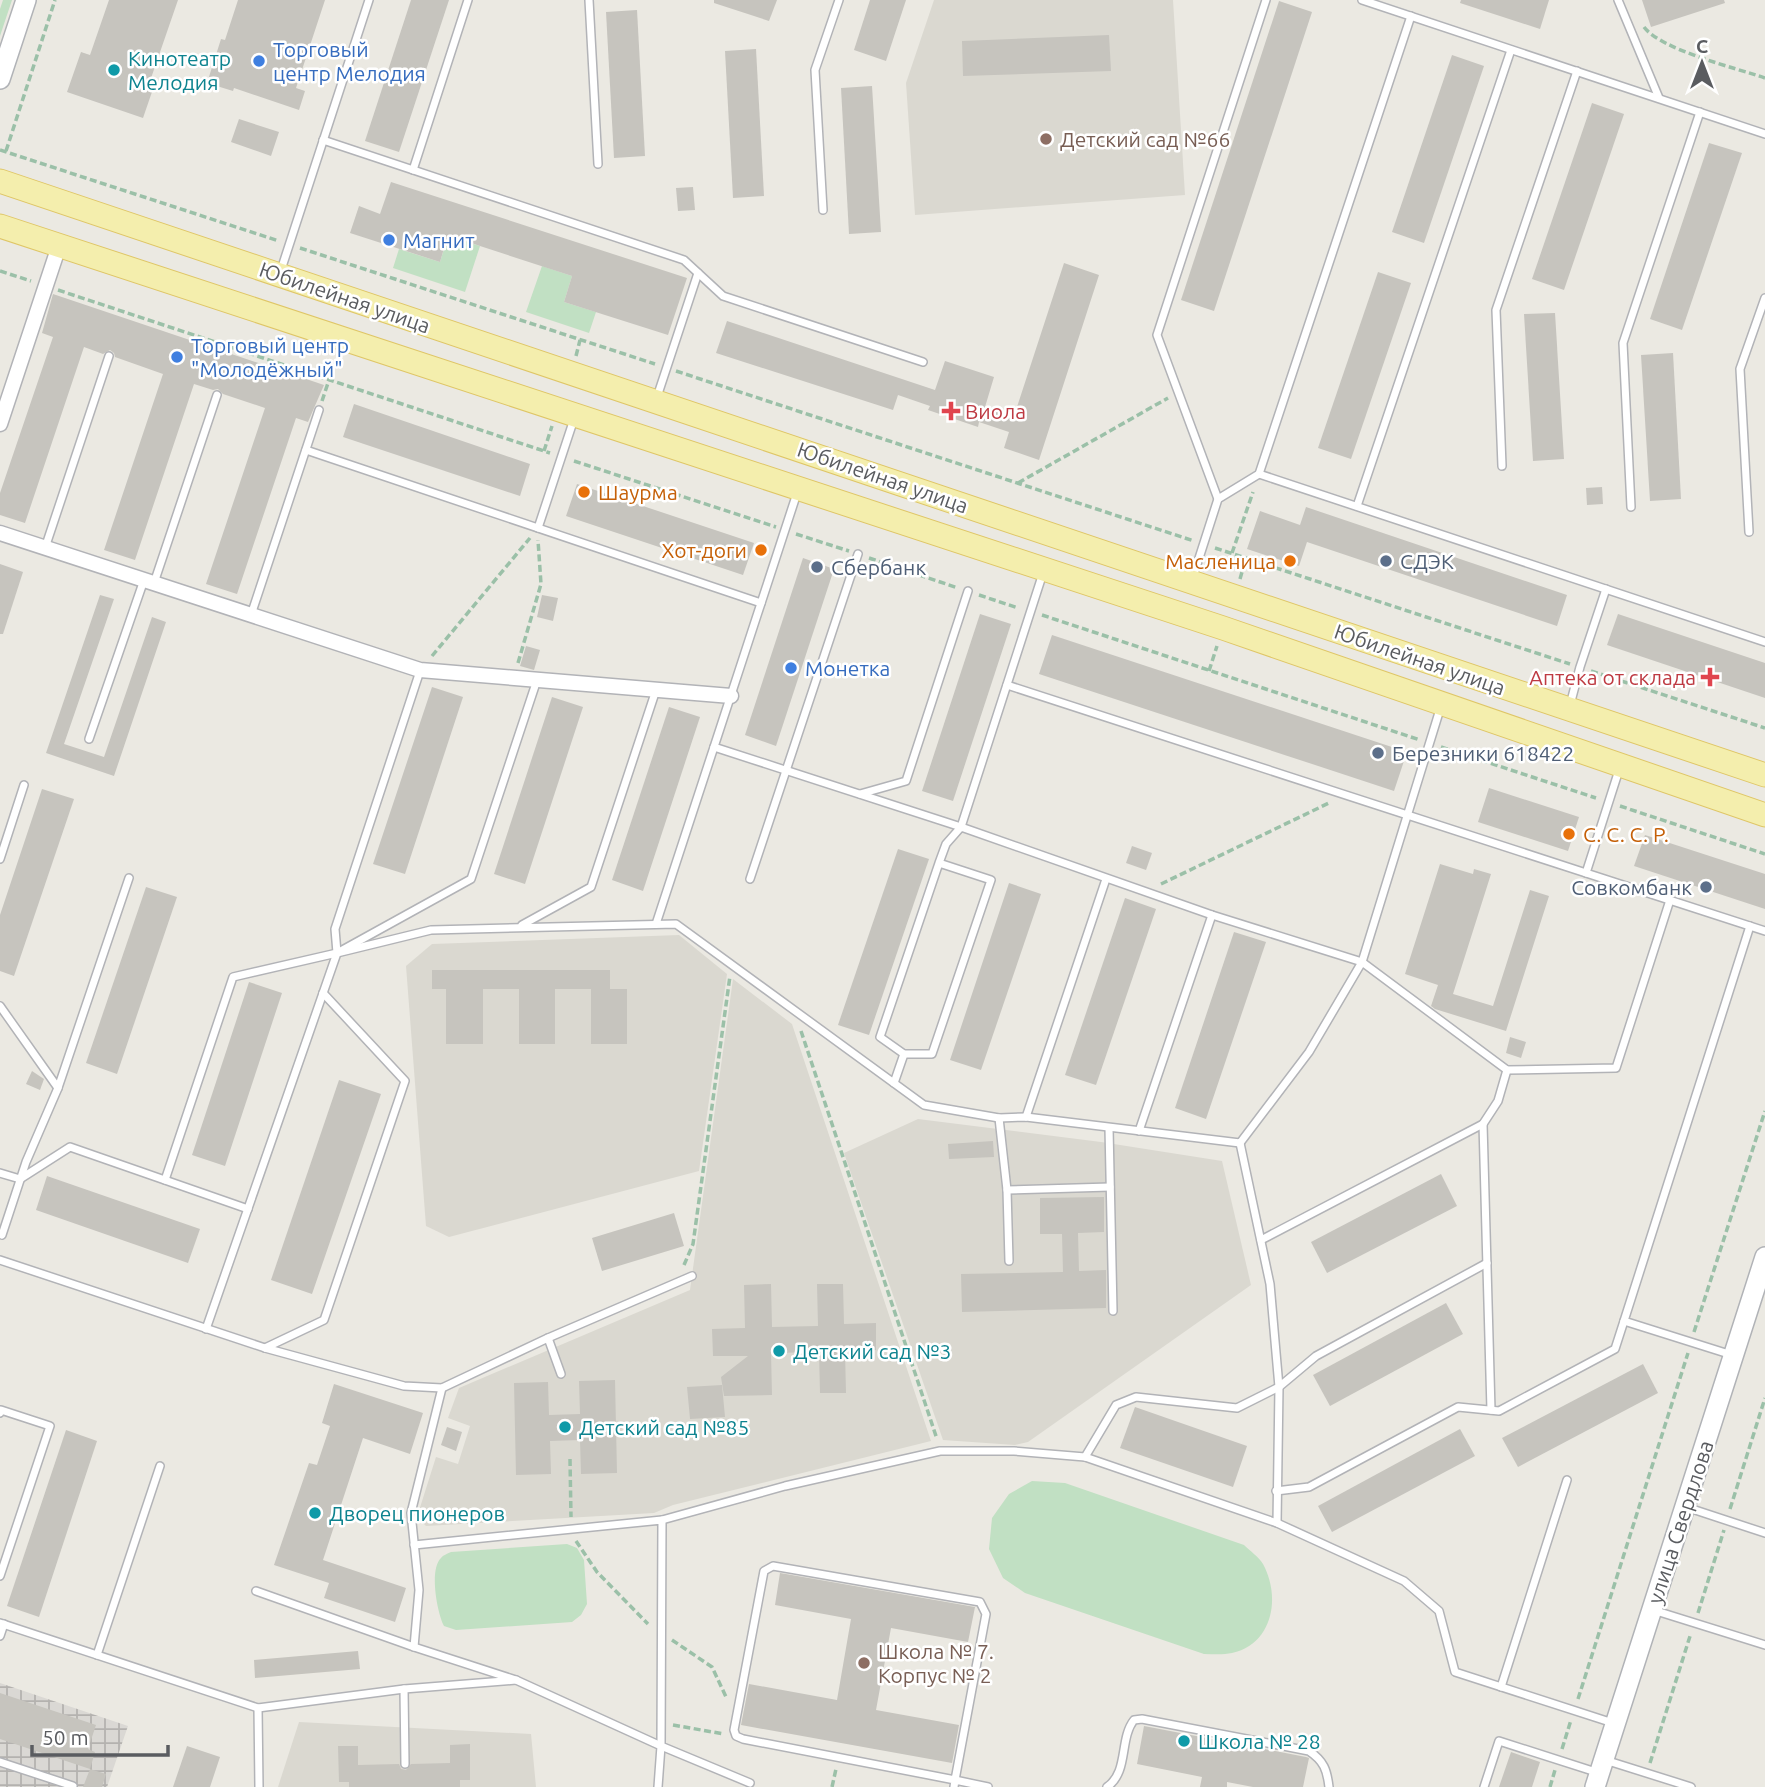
<svg xmlns="http://www.w3.org/2000/svg" width="1765" height="1787" font-family="Ubuntu,sans-serif">
<defs>
<pattern id="industrial-grid" width="8" height="8" patternUnits="userSpaceOnUse" patternTransform="scale(1.75)"><rect width="8" height="8" fill="#dad8d4"/><path d="M0 4h8M4 0v8" fill="none" stroke="#b4b2af"/></pattern>
</defs>
<rect width="100%" height="100%" fill="#ebe9e2"/>
<polygon fill="url(#industrial-grid)" points="0,1683 128,1726 107,1787 0,1787"/>
<g fill="#dad8d0">
<polygon points="934,0 1173,0 1185,195 915,215 906,83"/>
<polygon points="679,935 727,974 699,1171 449,1237 426,1226 406,966 432,944"/>
<polygon points="733,979 792,1024 931,1441 673,1505 654,1513 426,1526 417,1517 436,1457 458,1464 470,1426 448,1418 459,1388 690,1290"/>
<polygon points="918,1119 1101,1142 1222,1161 1251,1285 1028,1442 1015,1445 943,1440 844,1153"/>
<polygon points="299,1722 531,1734 536,1787 278,1787"/>
</g>
<g fill="#c1e0c3">
<polygon points="3,0 12,0 0,36 0,9"/>
<polygon points="448,236 480,246 465,292 393,268 399,249 440,262"/>
<polygon points="542,266 572,276 564,302 596,312 589,333 526,312"/>
<path d="M1032,1481L1065,1483L1244,1545C1250,1551 1259,1557 1263,1564C1281,1597 1273,1644 1232,1653C1223,1655 1213,1654 1204,1654L1025,1593L1003,1578L989,1549L992,1518L1009,1494Z"/>
<path d="M567,1544L577,1548L584,1560L587,1604L581,1615L572,1622L456,1630L444,1626C437,1613 429,1569 441,1558C443,1555 447,1554 451,1552Z"/>
</g>
<g fill="#c6c4be">
<polygon points="109,0 178,0 149,84 154,86 143,118 67,92 81,52 90,55"/>
<polygon points="238,0 325,0 296,88 305,91 299,110 234,88 233,91 207,83 221,39 225,40"/>
<polygon points="411,0 449,0 399,152 365,141"/>
<polygon points="714,0 777,0 769,21 714,3"/>
<polygon points="870,0 906,0 886,61 854,50"/>
<polygon points="1461,0 1549,0 1540,29 1460,3"/>
<polygon points="1642,0 1724,0 1725,3 1651,27"/>
<polygon points="1279,1 1312,12 1214,311 1181,300"/>
<polygon points="637,10 645,156 614,158 606,12"/>
<polygon points="1109,35 1111,71 963,76 962,41"/>
<polygon points="756,49 764,196 733,198 725,51"/>
<polygon points="1452,55 1484,66 1424,243 1392,232"/>
<polygon points="872,86 881,232 849,234 841,88"/>
<polygon points="1592,103 1624,114 1564,290 1532,279"/>
<polygon points="239,119 279,132 271,156 231,142"/>
<polygon points="1709,143 1742,153 1682,330 1650,319"/>
<polygon points="391,182 687,278 668,335 564,302 572,276 480,246 448,235 440,262 350,233 359,206 380,214"/>
<polygon points="693,187 695,210 678,211 676,188"/>
<polygon points="1064,263 1099,275 1039,460 1004,448 1009,432 979,422 978,427 928,410 930,406 898,395 893,410 716,353 727,321 935,390 945,361 994,377 985,407 1014,416"/>
<polygon points="1378,272 1411,283 1351,459 1318,448"/>
<polygon points="53,294 324,385 308,422 296,418 237,594 206,584 265,408 223,394 218,389 213,390 194,384 135,560 104,550 163,374 115,357 114,353 110,350 103,354 84,347 25,523 0,515 0,493 53,337 42,333"/>
<polygon points="1555,313 1564,459 1533,461 1524,314"/>
<polygon points="1673,353 1681,499 1650,501 1641,355"/>
<polygon points="354,404 530,464 520,496 343,437"/>
<polygon points="577,484 754,543 743,575 566,516"/>
<polygon points="1602,487 1603,504 1587,505 1586,488"/>
<polygon points="1306,507 1567,595 1557,626 1307,542 1299,566 1247,549 1260,511 1300,525"/>
<polygon points="803,558 834,569 776,746 745,735"/>
<polygon points="0,564 23,572 3,634 0,634"/>
<polygon points="100,595 114,599 64,744 104,757 152,617 166,622 114,776 46,753"/>
<polygon points="542,595 558,598 553,621 537,617"/>
<polygon points="980,614 1011,624 953,801 922,791"/>
<polygon points="1618,614 1765,663 1765,698 1607,645"/>
<polygon points="1052,635 1407,752 1394,791 1039,674"/>
<polygon points="526,646 540,650 534,670 520,666"/>
<polygon points="432,687 463,697 405,874 373,864"/>
<polygon points="552,697 583,707 525,884 494,874"/>
<polygon points="669,707 700,717 643,891 612,880"/>
<polygon points="1489,788 1579,817 1568,851 1478,822"/>
<polygon points="42,789 74,799 14,976 0,971 0,915"/>
<polygon points="1645,835 1765,874 1765,909 1634,866"/>
<polygon points="1132,846 1152,853 1146,870 1126,863"/>
<polygon points="898,849 929,859 869,1035 838,1025"/>
<polygon points="1440,864 1473,874 1474,869 1491,874 1453,994 1493,1006 1530,890 1549,896 1506,1031 1435,1009 1431,1006 1438,985 1405,974"/>
<polygon points="1009,883 1041,894 981,1070 950,1060"/>
<polygon points="146,887 177,897 117,1074 86,1063"/>
<polygon points="1125,898 1156,909 1096,1085 1065,1075"/>
<polygon points="1234,932 1266,942 1206,1119 1175,1108"/>
<polygon points="432,970 610,970 610,989 627,989 627,1044 591,1044 591,989 555,989 555,1044 519,1044 519,989 483,989 483,1044 446,1044 446,989 432,989"/>
<polygon points="249,982 282,993 225,1166 192,1155"/>
<polygon points="1510,1037 1526,1042 1521,1058 1506,1053"/>
<polygon points="32,1071 44,1079 40,1090 26,1084"/>
<polygon points="339,1080 381,1094 312,1294 271,1280"/>
<polygon points="993,1141 994,1157 949,1159 948,1144"/>
<polygon points="1441,1174 1457,1206 1327,1273 1311,1242"/>
<polygon points="47,1176 200,1229 188,1263 36,1210"/>
<polygon points="1104,1197 1104,1232 1078,1233 1079,1271 1106,1270 1106,1308 962,1312 961,1274 1063,1272 1062,1234 1040,1234 1040,1198"/>
<polygon points="674,1213 684,1246 602,1271 592,1238"/>
<polygon points="771,1284 772,1327 818,1326 817,1284 843,1284 844,1324 876,1323 876,1350 845,1351 846,1393 820,1393 819,1352 771,1353 772,1395 724,1396 721,1377 748,1356 713,1356 712,1329 745,1328 744,1285"/>
<polygon points="1446,1303 1463,1334 1330,1406 1313,1375"/>
<polygon points="1643,1364 1658,1393 1518,1467 1502,1438"/>
<polygon points="615,1380 617,1473 581,1474 580,1440 550,1441 551,1474 516,1475 514,1383 548,1382 549,1415 580,1414 579,1381"/>
<polygon points="334,1384 423,1413 410,1454 363,1438 323,1560 406,1588 395,1622 324,1598 329,1583 274,1565 309,1463 317,1465 330,1426 322,1423"/>
<polygon points="722,1385 725,1417 690,1419 687,1387"/>
<polygon points="1135,1407 1247,1446 1233,1487 1120,1448"/>
<polygon points="447,1427 462,1432 456,1451 441,1445"/>
<polygon points="1460,1429 1475,1456 1332,1532 1318,1506"/>
<polygon points="66,1430 97,1441 39,1617 7,1606"/>
<polygon points="780,1573 975,1607 968,1642 891,1628 876,1710 959,1725 952,1763 741,1725 749,1684 837,1700 851,1619 775,1605"/>
<polygon points="358,1651 360,1669 255,1678 254,1660"/>
<polygon points="0,1693 96,1725 88,1749 95,1752 90,1769 0,1739"/>
<polygon points="1144,1726 1306,1757 1309,1758 1303,1787 1253,1787 1227,1782 1227,1787 1200,1787 1202,1777 1137,1764"/>
<polygon points="470,1744 470,1780 460,1780 460,1787 349,1787 349,1782 339,1782 338,1746 358,1746 358,1765 399,1764 401,1769 406,1770 411,1764 450,1763 450,1745"/>
<polygon points="187,1746 220,1757 210,1787 173,1787"/>
<polygon points="1511,1752 1540,1762 1532,1787 1499,1787"/>
<polygon points="90,1769 106,1774 102,1787 83,1787"/>
</g>
<g fill="none" stroke-linecap="round" stroke-linejoin="round">
<g stroke="#b2b3b7" stroke-width="10">
<g id="service">
<polyline points="589,0 598,164"/>
<polyline points="1362,0 1765,134"/>
<polyline points="1618,0 1659,98"/>
<polyline points="323,140 684,260 723,296 923,362"/>
<polyline points="413,170 468,0"/>
<polyline points="823,210 815,70 839,0"/>
<polyline points="281,270 369,0"/>
<polyline points="656,400 698,273"/>
<polyline points="306,450 761,603"/>
<polyline points="1502,466 1496,310 1577,71"/>
<polyline points="1259,474 1765,642"/>
<polyline points="798,490 714,747 961,827 1043,573"/>
<polyline points="1218,499 1157,335 1266,0"/>
<polyline points="1357,506 1511,50"/>
<polyline points="1631,507 1623,343 1700,112"/>
<polyline points="538,528 574,419"/>
<polyline points="1749,532 1740,369 1765,298"/>
<polyline points="45,548 109,356"/>
<polyline points="1192,580 1218,499 1259,474 1411,16"/>
<polyline points="154,583 217,395"/>
<polyline points="251,615 319,410"/>
<polyline points="1007,685 1586,873"/>
<polyline points="1570,705 1580,667 1606,589"/>
<polyline points="89,739 144,580"/>
<polyline points="1619,770 1586,873 1765,931"/>
<polyline points="860,794 906,781 968,591"/>
<polyline points="0,859 24,785"/>
<polyline points="939,863 991,880 932,1054 904,1054 880,1037 939,863 946,844 961,827 1212,915 1362,962 1507,1070 1498,1101 1483,1124 1261,1240"/>
<polyline points="750,879 858,554"/>
<polyline points="656,924 714,747"/>
<polyline points="522,925 591,887 656,690"/>
<polyline points="337,953 431,930 676,924 924,1105 999,1118 1026,1117 1240,1143 1309,1052 1362,962 1441,706"/>
<polyline points="0,1006 58,1088 129,878"/>
<polyline points="1507,1070 1616,1068 1670,900"/>
<polyline points="894,1083 904,1054"/>
<polyline points="1026,1117 1106,879"/>
<polyline points="999,1118 1007,1190 1009,1261"/>
<polyline points="1483,1124 1491,1410"/>
<polyline points="1109,1128 1113,1311"/>
<polyline points="1139,1131 1212,915"/>
<polyline points="1240,1143 1270,1284 1279,1387 1277,1523"/>
<polyline points="0,1173 20,1179 70,1147 248,1209"/>
<polyline points="165,1180 233,977 337,953 335,929 420,671"/>
<polyline points="1007,1190 1110,1187"/>
<polyline points="0,1234 2,1235 26,1162 58,1088"/>
<polyline points="0,1260 265,1348 404,1386 442,1388 548,1338 692,1276"/>
<polyline points="206,1329 337,953 471,879 537,680"/>
<polyline points="548,1338 561,1374"/>
<polyline points="265,1348 324,1320 405,1081 323,993"/>
<polyline points="1732,1355 1624,1321 1750,926"/>
<polyline points="0,1413 1,1410 50,1426 0,1576"/>
<polyline points="1085,1457 1116,1405 1136,1397 1237,1408 1279,1387 1316,1356 1487,1263"/>
<polyline points="1276,1491 1309,1487 1458,1407 1499,1411 1615,1349 1624,1321"/>
<polyline points="1686,1507 1765,1533"/>
<polyline points="662,1520 785,1486 940,1451 1014,1451 1085,1457 1277,1523 1404,1581 1439,1611 1455,1672 1613,1723"/>
<polyline points="414,1545 662,1520 661,1746 750,1783"/>
<polyline points="256,1591 414,1647 516,1680 661,1746 658,1787"/>
<polyline points="1653,1610 1765,1645"/>
<polyline points="0,1623 258,1708 404,1689 516,1680"/>
<polyline points="0,1636 4,1624"/>
<polyline points="414,1647 419,1590 411,1513 442,1388"/>
<polyline points="97,1655 160,1466"/>
<polyline points="1501,1687 1567,1480"/>
<polyline points="404,1689 405,1764"/>
<polyline points="258,1708 259,1787"/>
<polyline points="1605,1760 1691,1787"/>
<polyline points="0,1762 73,1786"/>
<polyline points="954,1787 955,1780 986,1614 980,1602 773,1566 764,1571 734,1730 736,1736 743,1739 955,1780 988,1787"/>
<path d="M1107,1787C1129,1772 1119,1739 1134,1720L1142,1719L1309,1751C1324,1761 1327,1770 1329,1787"/>
<polyline points="1484,1787 1499,1741 1599,1773"/>
</g>
</g>
<g stroke="#b2b3b7" stroke-width="17">
<g id="minor">
<polyline points="0,424 59,246"/>
<polyline points="0,533 420,670 731,696"/>
</g>
</g>
<g stroke="#b1b3b7" stroke-width="22">
<g id="secondary">
<polyline points="0,79 26,0"/>
<polyline points="1595,1787 1765,1257"/>
</g>
</g>
<g stroke="#dfc667" stroke-width="25">
<g id="primary">
<polyline points="0,181 1765,775"/>
<polyline points="0,226 1223,628 1765,815"/>
</g>
</g>
<g stroke="#9bc0a8" stroke-width="3.5" stroke-dasharray="7 3.5" stroke-linecap="butt">
<path d="M1644,27C1661,50 1736,68 1765,78"/>
<polyline points="0,150 279,241"/>
<polyline points="6,151 55,0"/>
<polyline points="300,248 655,364"/>
<polyline points="0,271 31,281"/>
<polyline points="58,290 550,453"/>
<polyline points="576,356 580,340"/>
<polyline points="676,371 1194,541"/>
<polyline points="322,401 329,380"/>
<polyline points="544,451 552,426"/>
<polyline points="574,461 776,527"/>
<polyline points="1018,483 1168,398"/>
<polyline points="796,534 849,551"/>
<polyline points="1215,548 1570,664"/>
<polyline points="1232,553 1253,492"/>
<polyline points="869,558 958,588"/>
<polyline points="1240,579 1246,558"/>
<polyline points="979,595 1018,608"/>
<polyline points="1042,615 1420,740"/>
<polyline points="432,656 530,538"/>
<polyline points="518,663 541,584 538,540"/>
<polyline points="1209,671 1217,646"/>
<polyline points="1591,671 1765,728"/>
<polyline points="1441,747 1596,798"/>
<polyline points="1620,806 1765,854"/>
<polyline points="1161,884 1331,802"/>
<polyline points="801,1031 937,1439"/>
<polyline points="684,1265 693,1244 730,976"/>
<polyline points="1694,1332 1765,1111"/>
<polyline points="570,1459 571,1517"/>
<polyline points="1730,1509 1765,1398"/>
<polyline points="576,1541 597,1572 648,1624"/>
<polyline points="1698,1613 1724,1530"/>
<polyline points="672,1640 712,1667 727,1699"/>
<polyline points="1578,1699 1688,1353"/>
<polyline points="673,1725 724,1734"/>
<polyline points="1562,1749 1571,1720"/>
<polyline points="1650,1763 1691,1633"/>
<polyline points="832,1787 836,1769"/>
<polyline points="1550,1787 1555,1770"/>
</g>
<use href="#service" stroke="#fff" stroke-width="7"/>
<use href="#minor" stroke="#fff" stroke-width="14"/>
<use href="#secondary" stroke="#fff" stroke-width="19"/>
<use href="#primary" stroke="#f4eead" stroke-width="23"/>
</g>
<g fill="#3f7fe0" stroke="#fff" stroke-width="2.5">
<circle cx="259" cy="61" r="7"/>
<circle cx="389" cy="240" r="7"/>
<circle cx="177" cy="357" r="7"/>
<circle cx="791" cy="668" r="7"/>
</g>
<g fill="#0f9aa8" stroke="#fff" stroke-width="2.5">
<circle cx="114" cy="70" r="7"/>
<circle cx="779" cy="1351" r="7"/>
<circle cx="565" cy="1427" r="7"/>
<circle cx="315" cy="1513" r="7"/>
<circle cx="1184" cy="1741" r="7"/>
</g>
<g fill="#8d6e63" stroke="#fff" stroke-width="2.5">
<circle cx="1046" cy="139" r="7"/>
<circle cx="864" cy="1663" r="7"/>
</g>
<g fill="#e0444e" stroke="#fff" stroke-width="2.5">
<path d="M947.5 400.5h7v7h7v7h-7v7h-7v-7h-7v-7h7z"/>
<path d="M1706.5 666.5h7v7h7v7h-7v7h-7v-7h-7v-7h7z"/>
</g>
<g fill="#e8710a" stroke="#fff" stroke-width="2.5">
<circle cx="584" cy="492" r="7"/>
<circle cx="761" cy="550" r="7"/>
<circle cx="1290" cy="561" r="7"/>
<circle cx="1569" cy="834" r="7"/>
</g>
<g fill="#5c6f8a" stroke="#fff" stroke-width="2.5">
<circle cx="1386" cy="561" r="7"/>
<circle cx="817" cy="567" r="7"/>
<circle cx="1378" cy="753" r="7"/>
<circle cx="1706" cy="887" r="7"/>
</g>
<g text-anchor="middle" dominant-baseline="central" stroke-width="5" stroke-linejoin="round" paint-order="stroke">
<g font-size="21" fill="#366cbe" stroke="#fff" text-anchor="start">
<text x="273" y="49">Торговый<tspan x="273" dy="24">центр Мелодия</tspan></text>
<text x="403" y="240">Магнит</text>
<text x="191" y="345">Торговый центр<tspan x="191" dy="24">"Молодёжный"</tspan></text>
<text x="805" y="668">Монетка</text>
</g>
<g font-size="21" fill="#0d838f" stroke="#fff" text-anchor="start">
<text x="128" y="58">Кинотеатр<tspan x="128" dy="24">Мелодия</tspan></text>
<text x="793" y="1351">Детский сад №3</text>
<text x="579" y="1427">Детский сад №85</text>
<text x="329" y="1513">Дворец пионеров</text>
<text x="1198" y="1741">Школа № 28</text>
</g>
<g font-size="21" fill="#785e54" stroke="#fff" text-anchor="start">
<text x="1060" y="139">Детский сад №66</text>
<text x="878" y="1651">Школа № 7.<tspan x="878" dy="24">Корпус № 2</tspan></text>
</g>
<g font-size="21" fill="#5a5c60" stroke="#fff">
<text transform="translate(345 297) rotate(19)">Юбилейная улица</text>
<text transform="translate(883 477) rotate(19)">Юбилейная улица</text>
<text transform="translate(1420 659) rotate(19)">Юбилейная улица</text>
<text transform="translate(1680 1522) rotate(-72)">улица Свердлова</text>
</g>
<g font-size="21" fill="#be3a42" stroke="#fff" text-anchor="start">
<text x="965" y="411">Виола</text>
<text x="1696" y="677" text-anchor="end">Аптека от склада</text>
</g>
<g font-size="21" fill="#c56008" stroke="#fff" text-anchor="start">
<text x="598" y="492">Шаурма</text>
<text x="747" y="550" text-anchor="end">Хот-доги</text>
<text x="1276" y="561" text-anchor="end">Масленица</text>
<text x="1583" y="834">С. С. С. Р.</text>
</g>
<g font-size="21" fill="#4e5e75" stroke="#fff" text-anchor="start">
<text x="1400" y="561">СДЭК</text>
<text x="831" y="567">Сбербанк</text>
<text x="1392" y="753">Березники 618422</text>
<text x="1692" y="887" text-anchor="end">Совкомбанк</text>
</g>
</g>
<g transform="translate(1702 63)" stroke="#ffffff" stroke-width="5" paint-order="stroke">
<path d="M0-5L12 26L0 18L-12 26Z" fill="#5a5c60"/>
<text y="-10" font-size="19" font-weight="bold" text-anchor="middle" fill="#5a5c60">С</text>
</g>
<path d="M32 1745v10h136v-10" fill="none" stroke="#5a5c60" stroke-width="3.5"/>
<text x="42" y="1745" font-size="21" fill="#5a5c60" stroke="#ffffff" stroke-width="5" paint-order="stroke">50 m</text>
</svg>
